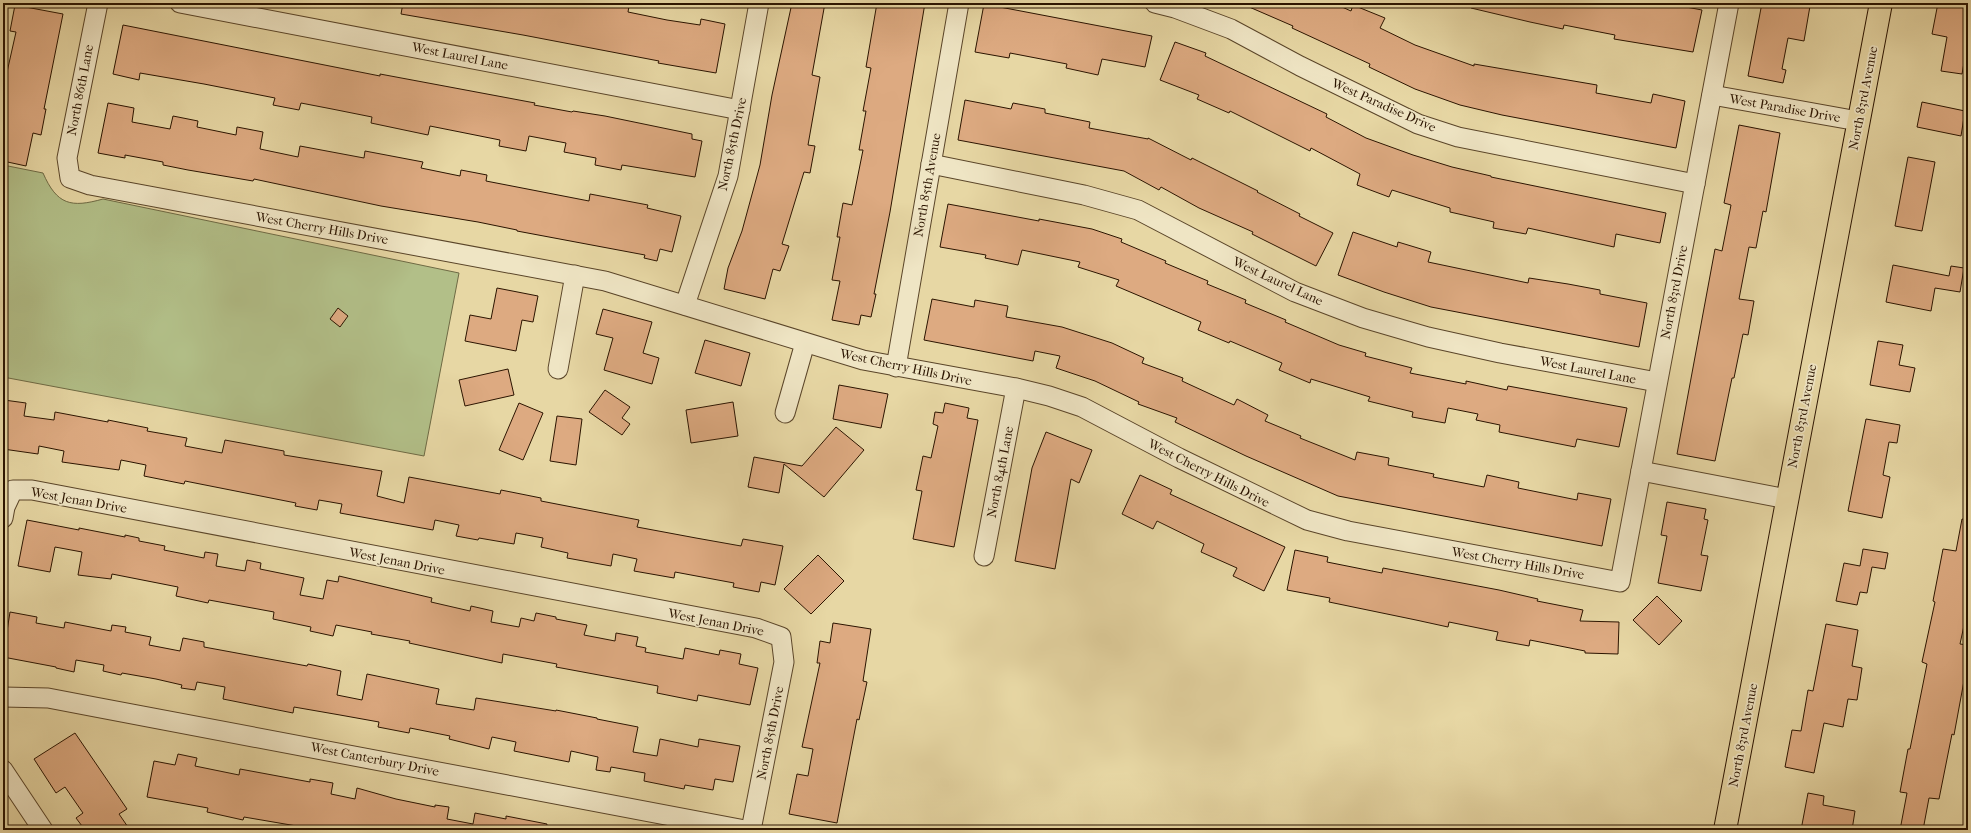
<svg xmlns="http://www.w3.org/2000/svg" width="1971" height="833" font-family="'IM FELL French Canon',serif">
<rect width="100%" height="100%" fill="#e7d7a4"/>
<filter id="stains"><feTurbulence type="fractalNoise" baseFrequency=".005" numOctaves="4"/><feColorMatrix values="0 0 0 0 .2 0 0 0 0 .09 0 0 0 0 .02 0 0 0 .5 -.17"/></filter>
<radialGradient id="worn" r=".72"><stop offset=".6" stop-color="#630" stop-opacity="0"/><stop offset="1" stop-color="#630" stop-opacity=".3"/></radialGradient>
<path fill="#b2bf88" stroke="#6e6a44" d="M3,165L43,173C57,205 71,208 103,199L459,273L424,456L3,377Z"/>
<g fill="#ddaa81" stroke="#2b1400">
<polygon points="403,3 591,3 603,5 603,3 614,3 629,6 628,12 667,20 700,25 701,19 725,24 716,73 658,63 659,61 523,35 401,14"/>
<polygon points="792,3 825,3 812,75 820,77 808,145 815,146 810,173 804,172 782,244 789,246 780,271 773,269 765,299 724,289 728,268 742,231 760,165 772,95"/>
<polygon points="877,3 925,3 890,212 874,294 876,294 871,317 861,315 859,325 832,320 840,281 832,280 840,237 837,237 843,203 852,205 863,150 859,150 866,111 863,111 871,68 866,67"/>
<polygon points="1240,3 1333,3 1351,11 1353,5 1385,18 1380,28 1415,45 1474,66 1474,64 1597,85 1596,93 1651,103 1653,94 1685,101 1676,148 1502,115 1460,105 1415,89 1369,67 1370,64 1292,28 1293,26"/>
<polygon points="1472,3 1665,3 1702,10 1693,52 1614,39 1615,35 1564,25 1563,29 1530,22 1471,8"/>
<polygon points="1762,3 1792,3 1810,6 1804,41 1788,38 1782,69 1786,70 1783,83 1748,76"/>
<polygon points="1938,3 1968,3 1968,40 1962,74 1941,71 1947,37 1932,34"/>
<polygon points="984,4 1152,36 1145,67 1102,59 1098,75 1066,68 1067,64 1010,53 1009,58 975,52"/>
<polygon points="15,5 63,14 44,109 46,109 41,135 33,133 26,166 3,161 3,90 16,32 10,31"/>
<polygon points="123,25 380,76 380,74 519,100 535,103 534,105 572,112 573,111 605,116 692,134 692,139 702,141 695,177 622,165 621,170 595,165 596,158 564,152 566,143 529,136 526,151 499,146 500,140 430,126 428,135 371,123 372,117 332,109 301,103 299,110 273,105 275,98 204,84 140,73 139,80 113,74"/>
<polygon points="1175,42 1206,53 1205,56 1327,114 1326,117 1366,138 1413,155 1452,167 1491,176 1491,177 1666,213 1660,243 1616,234 1614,247 1528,228 1526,234 1493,228 1494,222 1450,212 1450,208 1392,190 1389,197 1357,185 1360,174 1311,148 1310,151 1230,111 1229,113 1197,99 1199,95 1160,80"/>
<polygon points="965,100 1011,109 1013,103 1045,109 1045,113 1090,122 1089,128 1148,139 1148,138 1191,160 1192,158 1258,191 1257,192 1300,214 1299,216 1333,233 1316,266 1252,234 1253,232 1199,208 1161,187 1159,190 1124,171 958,140"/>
<polygon points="1922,102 1965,111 1961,136 1917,127"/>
<polygon points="108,103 134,108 132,122 170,129 173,116 198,121 197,127 236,135 237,127 263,132 260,149 298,157 300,146 364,158 365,151 423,162 421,168 460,176 461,170 487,175 486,181 589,201 590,194 648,205 647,208 681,216 672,252 660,249 657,261 644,258 645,255 517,231 517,230 478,222 381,206 254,179 253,181 188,170 163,165 163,162 125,155 125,158 98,153"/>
<polygon points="1739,125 1780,133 1766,212 1763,211 1756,248 1749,247 1739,299 1754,301 1748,335 1743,334 1734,378 1732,378 1715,461 1677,454 1715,249 1722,251 1731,205 1724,203"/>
<polygon points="1908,157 1935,162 1922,231 1895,226"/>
<polygon points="948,204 1039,221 1039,219 1092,229 1122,239 1121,242 1166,261 1165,263 1208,281 1207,284 1246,300 1245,303 1286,320 1285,322 1339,345 1366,353 1365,356 1412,368 1410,373 1466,384 1466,381 1507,390 1508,386 1627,408 1619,447 1577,439 1575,447 1499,432 1500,425 1476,420 1478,414 1448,408 1445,423 1412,417 1413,412 1368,401 1370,397 1311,379 1310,383 1279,370 1282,363 1230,341 1229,343 1198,330 1201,322 1116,286 1119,280 1078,267 1080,262 1022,250 1018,265 985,258 986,255 940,247"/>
<polygon points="1353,232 1397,247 1398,242 1431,252 1428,262 1528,283 1529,278 1568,284 1600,290 1600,294 1647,303 1639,347 1431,307 1384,292 1338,275"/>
<polygon points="1893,265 1949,276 1951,266 1964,268 1960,292 1935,288 1931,311 1886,302"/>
<polygon points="497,288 538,296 533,322 522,320 516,351 465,341 470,315 491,319"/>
<polygon points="932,299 974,307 975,300 1008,306 1006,317 1062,327 1112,343 1144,358 1142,363 1183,378 1182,381 1234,405 1237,399 1268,415 1265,421 1301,436 1300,438 1355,460 1357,452 1389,458 1388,465 1434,474 1433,477 1484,487 1487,475 1519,482 1518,488 1577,500 1578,493 1611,499 1602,546 1338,496 1246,456 1175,422 1177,418 1138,404 1139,402 1095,381 1056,368 1060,356 1035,351 1033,361 924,340"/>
<polygon points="338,308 348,316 340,327 330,319"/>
<polygon points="603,309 652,322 643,353 659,358 652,384 604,370 613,338 596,334"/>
<polygon points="705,340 750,353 741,386 695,373"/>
<polygon points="1878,341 1903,345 1899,365 1915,368 1910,392 1870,385"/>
<polygon points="508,369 514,395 465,406 459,380"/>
<polygon points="839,385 888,394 881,428 833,419"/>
<polygon points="605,390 630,407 622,418 630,424 622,435 589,412"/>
<polygon points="4,400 26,403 24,416 54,420 55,412 108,422 108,420 148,428 147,431 187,438 185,446 222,453 225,440 284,451 284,455 382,471 377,496 404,503 409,477 500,494 501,490 541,498 541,501 639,520 637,527 696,538 741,546 743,539 783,546 775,585 761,582 759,592 733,587 734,583 675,572 674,578 634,571 637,559 613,554 611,566 567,558 568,553 541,547 543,538 516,533 514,544 479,538 478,540 456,536 459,525 435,520 433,530 340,513 342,504 319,500 317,510 295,506 296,503 185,481 184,484 144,476 146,465 121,460 119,470 62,462 64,451 39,446 38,454 3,449"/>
<polygon points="733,402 738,436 691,443 686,410"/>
<polygon points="519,403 543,413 523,460 499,450"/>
<polygon points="945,403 969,408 967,418 978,420 954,547 913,539 922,491 916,490 923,456 931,458 938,426 933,424 935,412 943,413"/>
<polygon points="557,416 582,419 576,465 550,461"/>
<polygon points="1866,419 1900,425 1897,443 1889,442 1883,475 1890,477 1882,518 1848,511"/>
<polygon points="836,427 864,450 824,497 784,464 779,493 748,487 754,457 802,466"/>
<polygon points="1046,432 1092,450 1079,483 1071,479 1055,569 1015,561 1032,468"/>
<polygon points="1140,475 1172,490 1170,494 1285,547 1264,591 1233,576 1237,568 1201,552 1204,544 1157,521 1153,529 1122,514"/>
<polygon points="1667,502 1706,509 1704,519 1708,520 1701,555 1708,556 1701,591 1658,583 1667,536 1661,535"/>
<polygon points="1962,519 1968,520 1968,607 1960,644 1968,645 1968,659 1954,735 1952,734 1939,799 1929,798 1923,830 1900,830 1907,793 1900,792 1908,749 1910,749 1927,664 1922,662 1935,602 1933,601 1943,549 1956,551"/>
<polygon points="27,520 79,530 79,528 125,537 125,535 139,538 139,541 165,546 164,550 204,558 205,552 218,554 216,566 245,571 247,560 261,563 260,569 304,578 300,595 323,599 327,580 338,582 339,576 432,598 431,602 470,611 471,606 493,611 491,622 519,627 521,618 534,621 536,613 556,617 556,619 587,625 584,635 615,641 616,633 638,637 636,646 646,648 645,652 683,659 685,648 719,655 720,650 741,654 739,664 758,668 750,705 698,695 697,701 657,693 658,686 556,667 557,664 503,654 502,663 409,643 410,641 371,634 372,632 336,625 333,636 310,631 311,627 273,619 274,612 209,600 208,603 176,596 178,587 112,574 111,579 78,575 82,552 55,547 50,572 18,566"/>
<polygon points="1863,549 1888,553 1885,569 1872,567 1867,593 1860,592 1857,605 1836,601 1844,563 1860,566"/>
<polygon points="1295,550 1328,557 1327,562 1382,573 1383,568 1425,576 1499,590 1538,599 1537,601 1583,610 1580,621 1619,622 1618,654 1585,653 1585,651 1530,640 1529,646 1496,640 1498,632 1449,622 1448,627 1416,620 1329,602 1330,598 1287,590"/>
<polygon points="818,555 844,581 811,614 784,589"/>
<polygon points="1657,596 1682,621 1659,645 1633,620"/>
<polygon points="10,612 37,617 36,623 64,628 65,622 111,631 112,625 126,627 125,632 151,637 149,645 180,651 183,638 204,642 204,647 307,666 308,664 341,671 337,695 362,700 367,674 439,689 436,704 474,710 476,698 556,711 556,710 597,718 597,719 638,727 633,752 657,756 660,739 698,747 699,739 740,746 733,782 715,779 713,790 685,785 684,789 644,781 645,773 611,767 610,772 596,770 598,757 571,751 569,762 514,751 516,742 492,737 489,749 449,739 450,736 410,728 409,733 378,727 379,722 340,715 294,707 293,713 223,699 225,687 197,682 195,690 181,688 182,685 156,679 122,673 121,675 103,671 104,665 76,660 74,672 56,668 56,667 3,657"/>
<polygon points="833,623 871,629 863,681 867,682 859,720 857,719 837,823 789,814 797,774 808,776 813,749 802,747 820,663 817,663 820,641 830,643"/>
<polygon points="1826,624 1858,630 1852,666 1862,668 1857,700 1848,699 1843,727 1824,723 1814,773 1785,767 1792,730 1801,731 1808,690 1813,691"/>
<polygon points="75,733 127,809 119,814 130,830 85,830 76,818 83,813 65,787 56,793 34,759"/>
<polygon points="178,754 197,758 195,766 239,775 240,769 310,782 310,779 333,783 331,794 355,799 357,788 396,799 435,807 435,805 449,807 447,819 473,824 475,813 506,819 506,816 547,824 546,830 320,830 244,817 243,820 207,812 208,808 147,797 154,761 175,765"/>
<polygon points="1808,793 1824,796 1823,805 1855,811 1852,830 1801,830"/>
</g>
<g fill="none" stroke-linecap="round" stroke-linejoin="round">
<g stroke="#5a4529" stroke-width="21">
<g id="minor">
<polyline points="98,3 67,158 70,178 90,185 605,281 863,360 1016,388 1049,396 1082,407 1179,458 1307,520 1348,531 1620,582 1729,3"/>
<polyline points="180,3 740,110"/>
<polyline points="1155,3 1175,8 1231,29 1300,66 1418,124 1458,137 1695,184"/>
<polyline points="1712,95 1858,121"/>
<polyline points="931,164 1084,195 1138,210 1295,292 1363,318 1428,337 1500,353 1657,382"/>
<polyline points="685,305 728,176 759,3"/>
<polyline points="896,367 959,3"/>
<polyline points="558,369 575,275"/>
<polyline points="785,413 805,343"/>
<polyline points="1641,471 1787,499"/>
<polyline points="3,518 5,507 13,490 32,490 756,628 781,637 784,662 751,830"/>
<polyline points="984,556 1016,388"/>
<polyline points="3,697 48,698 95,707 745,830"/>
<polyline points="3,770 43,830"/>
</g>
</g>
<g stroke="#2b1400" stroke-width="24">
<polyline id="primary" points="1725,830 1881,3"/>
</g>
<use href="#minor" stroke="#efe5c4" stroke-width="19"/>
<use href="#primary" stroke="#e7d7a4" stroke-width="22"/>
</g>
<g text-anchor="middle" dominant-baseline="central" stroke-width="3.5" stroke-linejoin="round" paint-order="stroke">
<g font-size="13" fill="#2b1400" stroke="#efe5c4">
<text transform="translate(460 56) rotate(11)">West Laurel Lane</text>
<text transform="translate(80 90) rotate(-79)">North 86th Lane</text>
<text transform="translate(1863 98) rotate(-79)">North 83rd Avenue</text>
<text transform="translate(1384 105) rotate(24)">West Paradise Drive</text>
<text transform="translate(1785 108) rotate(10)">West Paradise Drive</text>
<text transform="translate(732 144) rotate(-78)">North 85th Drive</text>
<text transform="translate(927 185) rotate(-80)">North 85th Avenue</text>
<text transform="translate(322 228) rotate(10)">West Cherry Hills Drive</text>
<text transform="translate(1278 281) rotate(25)">West Laurel Lane</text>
<text transform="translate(1674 292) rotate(-79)">North 83rd Drive</text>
<text transform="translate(906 367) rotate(12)">West Cherry Hills Drive</text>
<text transform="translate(1588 370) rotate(11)">West Laurel Lane</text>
<text transform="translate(1802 416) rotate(-79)">North 83rd Avenue</text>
<text transform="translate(1000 472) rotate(-79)">North 84th Lane</text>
<text transform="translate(1209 473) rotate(27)">West Cherry Hills Drive</text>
<text transform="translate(79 500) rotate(10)">West Jenan Drive</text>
<text transform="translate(397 561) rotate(11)">West Jenan Drive</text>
<text transform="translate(1518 563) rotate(10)">West Cherry Hills Drive</text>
<text transform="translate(716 622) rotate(11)">West Jenan Drive</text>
<text transform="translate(770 733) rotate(-79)">North 85th Drive</text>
<text transform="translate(1743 735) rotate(-79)">North 83rd Avenue</text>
<text transform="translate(375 759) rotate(11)">West Canterbury Drive</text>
</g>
</g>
<rect width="1971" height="833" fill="none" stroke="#e7d7a4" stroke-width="16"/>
<rect x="4" y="4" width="1963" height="825" fill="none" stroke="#2b1400" stroke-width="2"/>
<rect x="8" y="8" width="1955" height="817" fill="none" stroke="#2b1400"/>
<rect width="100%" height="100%" filter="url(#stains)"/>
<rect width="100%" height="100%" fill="url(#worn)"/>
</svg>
